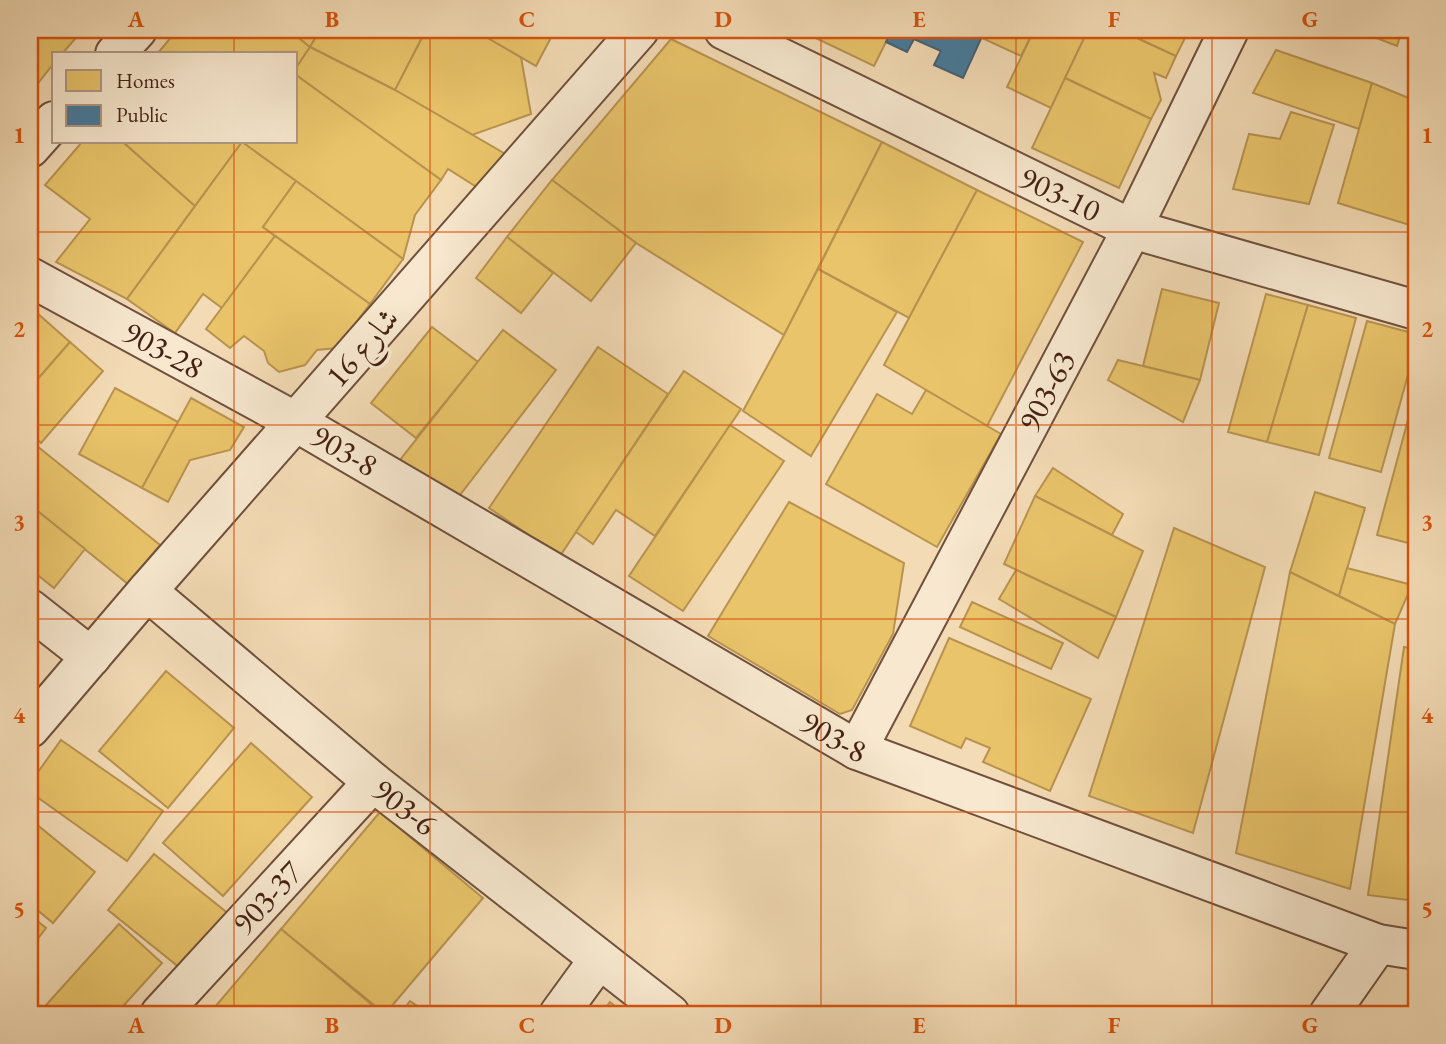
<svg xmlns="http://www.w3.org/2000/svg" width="1446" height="1044" font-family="'EB Garamond',Amiri,serif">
<rect width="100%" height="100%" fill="#f3dbb5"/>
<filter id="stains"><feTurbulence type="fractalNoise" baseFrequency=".00286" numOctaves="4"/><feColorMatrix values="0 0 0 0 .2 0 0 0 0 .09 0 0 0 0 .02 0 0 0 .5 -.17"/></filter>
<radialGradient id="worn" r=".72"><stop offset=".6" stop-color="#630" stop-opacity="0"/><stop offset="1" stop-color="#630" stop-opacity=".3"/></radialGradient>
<g fill="#e9c46a" stroke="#b89350" stroke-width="2">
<polygon points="30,30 77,30 80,33 62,54 54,54 54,63 39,82 30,75"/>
<polygon points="177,30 289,30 310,47 296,68 296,54 157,54"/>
<polygon points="289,30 320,30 310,47"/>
<polygon points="320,30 426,30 395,90 310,47"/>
<polygon points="426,30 474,30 521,57 531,114 472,135 395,90"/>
<polygon points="474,30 555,30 536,66"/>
<polygon points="804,30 892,30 874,66 803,32"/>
<polygon points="985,30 1034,30 1021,56 982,38"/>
<polygon points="1034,30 1088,30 1051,108 1007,87"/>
<polygon points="1088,30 1120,30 1176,56 1166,78 1154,73 1161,100 1151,119 1065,78"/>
<polygon points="1120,30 1189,30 1176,56"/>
<polygon points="1356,30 1402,30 1397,46"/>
<polygon points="671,39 882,142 784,335 636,243 552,180"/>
<polygon points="310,47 395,90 514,159 486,193 448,169 441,180 296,75 296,68"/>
<polygon points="1276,50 1372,83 1359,129 1253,93"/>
<polygon points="296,75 441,180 415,215 403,259 242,142 296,142"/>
<polygon points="1065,78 1151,119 1119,188 1032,148"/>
<polygon points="1372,83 1416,101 1416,227 1338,203"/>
<polygon points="1291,112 1334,125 1309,204 1233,189 1249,134 1280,139"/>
<polygon points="82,142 123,142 195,206 127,299 56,262 90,219 45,185"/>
<polygon points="123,142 242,142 195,206"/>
<polygon points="242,142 296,181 263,227 275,236 222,308 203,294 175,333 127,299"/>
<polygon points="882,142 977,190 909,318 818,269"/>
<polygon points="552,180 636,243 591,301 507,237"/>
<polygon points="296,181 403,259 370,304 263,227"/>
<polygon points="977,190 1083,242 987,426 884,365"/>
<polygon points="275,236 370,304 337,348 317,350 305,365 279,372 268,363 264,351 244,336 230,348 206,329"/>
<polygon points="507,237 553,273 521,313 476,278"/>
<polygon points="818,269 897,312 811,456 743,411 784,335"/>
<polygon points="1162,289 1219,303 1200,380 1143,366"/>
<polygon points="1266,294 1308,305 1267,442 1228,432"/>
<polygon points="1308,305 1356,318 1319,455 1267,442"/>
<polygon points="37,313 70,342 30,388 30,321"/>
<polygon points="1367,321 1416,334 1416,346 1381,472 1329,458"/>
<polygon points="432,327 478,362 416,438 371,403"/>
<polygon points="503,330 556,370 460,495 396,465"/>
<polygon points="70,342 103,371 41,443 30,433 30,388"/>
<polygon points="598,347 668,394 560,556 489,508"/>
<polygon points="1118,360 1200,380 1183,422 1108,380"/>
<polygon points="684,371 741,409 655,536 616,510 593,544 576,532"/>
<polygon points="115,388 178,422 142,488 79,454"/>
<polygon points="926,390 1001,434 937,547 826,484 877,394 912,414"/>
<polygon points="1416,390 1416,545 1377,535"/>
<polygon points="191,398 244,427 230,450 190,460 168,502 142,488"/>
<polygon points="730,425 784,461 683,611 629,576"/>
<polygon points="37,446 160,545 128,584 30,505 30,454"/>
<polygon points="1053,468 1123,514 1112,535 1035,496"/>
<polygon points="1315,492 1365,508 1339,596 1290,572"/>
<polygon points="1035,496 1143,551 1116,617 1004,564"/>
<polygon points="789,502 904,563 893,634 852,710 840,714 708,636"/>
<polygon points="30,505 85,549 54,588 30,569"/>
<polygon points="1174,528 1265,567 1193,833 1089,796"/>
<polygon points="1347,568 1412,585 1395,624 1339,596"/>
<polygon points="1016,570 1116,617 1098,658 999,599"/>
<polygon points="1290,572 1395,624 1350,889 1236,853"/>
<polygon points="972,602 1063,643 1051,669 960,627"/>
<polygon points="949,638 1091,699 1050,791 983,762 990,748 966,738 961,748 910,726"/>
<polygon points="1404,647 1416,649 1416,901 1368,895"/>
<polygon points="166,671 234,728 168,808 99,751"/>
<polygon points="61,740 163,811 127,861 30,792 30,783"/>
<polygon points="251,743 312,797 223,896 163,843"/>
<polygon points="380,812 483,898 385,1014 281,929"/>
<polygon points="30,819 95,872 53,923 30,904"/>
<polygon points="154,854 230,915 185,972 108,910"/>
<polygon points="30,915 46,928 30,949"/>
<polygon points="119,924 162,963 116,1014 38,1014"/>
<polygon points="281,929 383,1014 209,1014"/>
<polygon points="410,1001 429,1014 400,1014"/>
<polygon points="610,1002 625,1014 601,1014"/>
</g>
<polygon fill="#457b9d" stroke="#456074" stroke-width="2" points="892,30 985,30 963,78 934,65 941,51 914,39 907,52 886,42"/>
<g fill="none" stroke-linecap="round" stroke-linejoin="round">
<g stroke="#70503d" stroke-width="42">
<g id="minor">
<path id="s1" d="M724,30L1132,229L1416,310"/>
<polyline points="115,54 137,30"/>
<polyline points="30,148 54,121"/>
<path id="s2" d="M30,277L296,422L857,750L1378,944L1416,950"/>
<path id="s3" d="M147,591L373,782L670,1014"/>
<polyline points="30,609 91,657"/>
<polyline points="30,728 147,591 639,30"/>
<path id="s4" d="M857,750L1132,229L1229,30"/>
<path id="s5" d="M160,1014L373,782"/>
<polyline points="559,1014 599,959"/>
<polyline points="1329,1014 1378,944"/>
</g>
</g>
<use href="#minor" stroke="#f7e8cf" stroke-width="38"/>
</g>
<path fill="none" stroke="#d8530d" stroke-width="2" stroke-opacity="0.55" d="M234,30V54M430,30V1014M625,30V1014M821,30V1014M1016,30V1014M1212,30V1014M234,142V1014M30,232H1416M30,425H1416M30,619H1416M30,812H1416"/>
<g text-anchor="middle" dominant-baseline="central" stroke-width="7" stroke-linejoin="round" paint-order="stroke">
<g font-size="32" fill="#452115" stroke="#f7e8cf">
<text stroke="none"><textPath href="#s1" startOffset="374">903-10</textPath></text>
<text transform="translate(362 347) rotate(-49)">شارع 16</text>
<text stroke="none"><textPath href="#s2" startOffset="152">903-28</textPath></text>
<text stroke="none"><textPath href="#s4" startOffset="406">903-63</textPath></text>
<text stroke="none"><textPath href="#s2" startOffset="359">903-8</textPath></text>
<text stroke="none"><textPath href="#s2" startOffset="926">903-8</textPath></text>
<text stroke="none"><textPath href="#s3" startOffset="336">903-6</textPath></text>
<text stroke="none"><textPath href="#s5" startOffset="158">903-37</textPath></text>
</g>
</g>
<rect width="1446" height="1044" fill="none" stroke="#f3dbb5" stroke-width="77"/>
<rect x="52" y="52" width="245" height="91" fill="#f7e8cf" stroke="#b09885" stroke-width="2"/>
<rect x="66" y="70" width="35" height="21" fill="#e9c46a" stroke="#b09885" stroke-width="2"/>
<text x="116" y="88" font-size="21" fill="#452115">Homes</text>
<rect x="66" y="105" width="35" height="21" fill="#457b9d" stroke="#b09885" stroke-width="2"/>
<text x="116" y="122" font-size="21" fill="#452115">Public</text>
<rect x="38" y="38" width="1370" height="968" fill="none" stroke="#d8530d" stroke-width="2.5"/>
<g font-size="23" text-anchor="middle" font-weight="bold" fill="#d8530d">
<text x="136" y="27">A</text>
<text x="332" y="27">B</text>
<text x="527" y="27">C</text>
<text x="723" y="27">D</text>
<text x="919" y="27">E</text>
<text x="1114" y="27">F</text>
<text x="1310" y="27">G</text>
<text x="19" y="143">1</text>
<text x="1427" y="143">1</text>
<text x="19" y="337">2</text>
<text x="1427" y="337">2</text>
<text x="19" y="530">3</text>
<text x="1427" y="530">3</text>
<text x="19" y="723">4</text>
<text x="1427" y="723">4</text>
<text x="19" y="917">5</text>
<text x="1427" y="917">5</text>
<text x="136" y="1033">A</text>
<text x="332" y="1033">B</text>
<text x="527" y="1033">C</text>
<text x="723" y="1033">D</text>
<text x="919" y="1033">E</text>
<text x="1114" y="1033">F</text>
<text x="1310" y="1033">G</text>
</g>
<rect width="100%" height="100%" filter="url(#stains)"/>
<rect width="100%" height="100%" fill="url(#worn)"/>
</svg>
